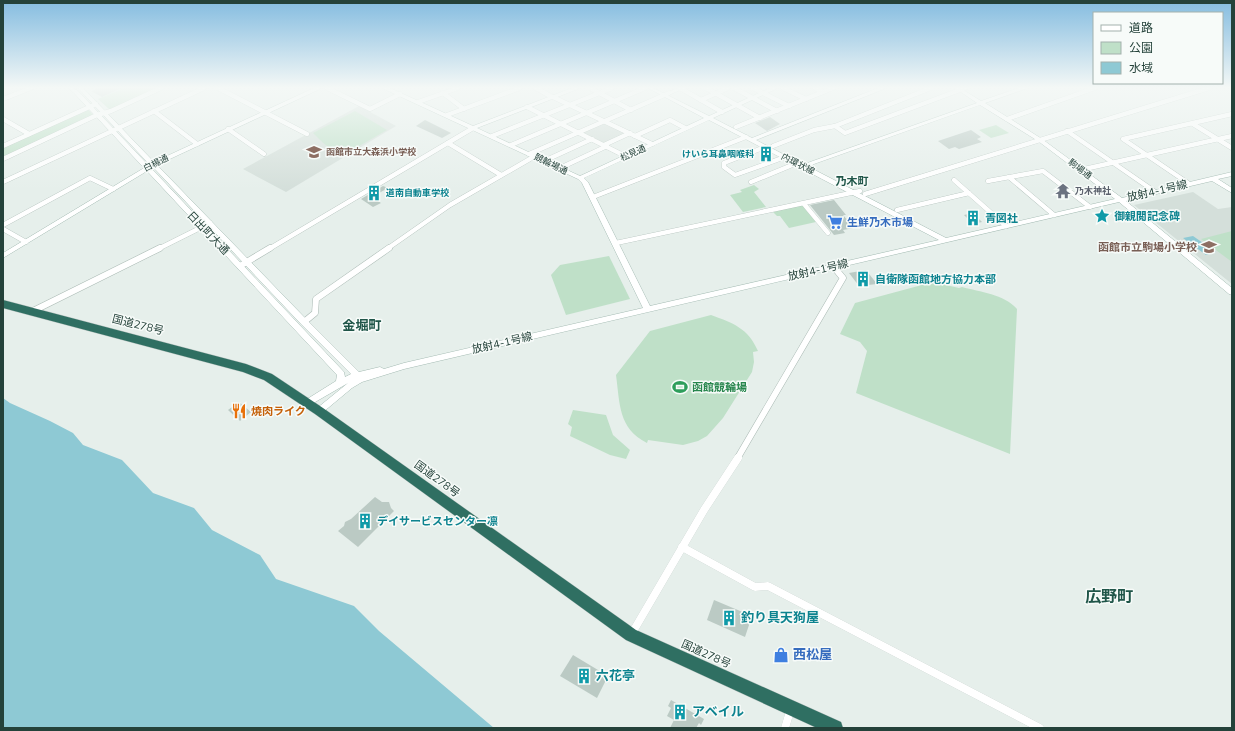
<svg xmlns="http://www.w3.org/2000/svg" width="1235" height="731" font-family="'Nunito Sans','Noto Sans JP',sans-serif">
<rect width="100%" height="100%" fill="#e6efeb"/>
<g fill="#d4dfda">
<polygon points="359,106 396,126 286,192 243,169"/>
<polygon points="604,123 626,133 604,143 582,132"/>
<polygon points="1193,192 1218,209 1232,207 1232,284 1134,205"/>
</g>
<g fill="#bfe0c8">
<polygon points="124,88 158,88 112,109 109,109 98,99"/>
<polygon points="88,109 93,115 3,157 3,148"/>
<path d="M355,111L387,130L347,153C333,154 322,142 313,133Z"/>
<polygon points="996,125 1009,133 991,138 979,130"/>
<polygon points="754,185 759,189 754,192 766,207 743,212 730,195 742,192 740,190"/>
<polygon points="802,205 816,222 789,228 780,216 777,216 773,212"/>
<polygon points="1232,231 1232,262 1201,239"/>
<polygon points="609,256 630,299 566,315 551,275 560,265"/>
<path d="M933,282L959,288L962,287C980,292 1004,294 1017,309L1010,454L856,393L867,351L860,342L840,334L855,303Z"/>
<path d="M711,315C733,323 748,328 758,351L753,352L754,362L752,372L723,418L707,436L698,441L683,445L648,440L647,443C618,428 620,404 616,375L650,331Z"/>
<polygon points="573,410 606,415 613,435 630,450 626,459 610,455 570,436 572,427 568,424"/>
</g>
<g fill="#8ec9d4">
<polygon points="1193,236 1216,252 1206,255 1183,238"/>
<polygon points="3,398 10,403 50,421 73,433 83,445 122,460 153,493 194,508 212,530 260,555 276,579 354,606 379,631 494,728 3,728"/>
</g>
<g fill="#bbcac4">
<polygon points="99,88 122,88 102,97 91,91"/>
<polygon points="770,117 780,124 767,131 755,123"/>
<polygon points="425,120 451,133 442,138 416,126"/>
<polygon points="971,130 981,137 977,139 982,142 959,149 955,147 949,149 938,141"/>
<polygon points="383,186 388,188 372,197 381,203 373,207 361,199"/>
<polygon points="834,200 846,215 843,215 854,228 843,230 845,233 834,235 810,205"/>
<polygon points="973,213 982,222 973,224 964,215"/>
<polygon points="866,270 877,284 859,286 849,273"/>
<polygon points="239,402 251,412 240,421 228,410"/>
<polygon points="375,497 382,502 389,502 391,508 394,511 358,547 338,531 344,526 345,522 351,519"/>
<polygon points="714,600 752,616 745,637 707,620"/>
<polygon points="573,655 608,676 597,698 560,676"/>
<polygon points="671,700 704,719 701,725 699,723 696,728 670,728 674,720 667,716 671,708 668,706"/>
</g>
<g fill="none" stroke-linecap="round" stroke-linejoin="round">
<g stroke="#a8b8b2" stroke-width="5">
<g id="street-far2">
<polyline points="218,88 307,134"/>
<polyline points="327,88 370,109 400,94"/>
<polyline points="536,88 552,97"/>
<polyline points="590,88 631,110"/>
<polyline points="680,88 722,112"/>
<polyline points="706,88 760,118"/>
<polyline points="734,88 777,111"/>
<polyline points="753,88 789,106"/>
<polyline points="783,88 806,99"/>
<polyline points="815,88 823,92"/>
<polyline points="443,93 464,109"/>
<polyline points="553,97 652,144"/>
<polyline points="3,99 31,88"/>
<polyline points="701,100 728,88"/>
<polyline points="418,102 458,88"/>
<polyline points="527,107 625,156"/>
<polyline points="154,111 197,144"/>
<polyline points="447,115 520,88"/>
<polyline points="3,119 29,134"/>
<polyline points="1007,119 1095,88"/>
<polyline points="1193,124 1232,148"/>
<polyline points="835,126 845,133 965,88"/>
<polyline points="736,127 833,88"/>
<polyline points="228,129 264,154"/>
<polyline points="1067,131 1154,191"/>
<polyline points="492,136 612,88"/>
<polyline points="635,136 670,120 685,128"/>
<polyline points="448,143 501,175"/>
<polyline points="511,145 645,88"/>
<polyline points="604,145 630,133"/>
<polyline points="3,146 96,104"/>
<polyline points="773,146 814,130 835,126 931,88"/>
<polyline points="765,147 724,163 724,167 735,175 785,157"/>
<polyline points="529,154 669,93"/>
<polyline points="3,159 97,115 111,111 161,88"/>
<polyline points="544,161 592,139"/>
<polyline points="560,168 607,146"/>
<polyline points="1080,170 1232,136"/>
<polyline points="1009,177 1054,215"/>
<polyline points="954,180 1006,226"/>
<polyline points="988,181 1043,171 1090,207"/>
<polyline points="3,182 204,88"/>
<polyline points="751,182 797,163"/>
<polyline points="1188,183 1123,139 1232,114"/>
<polyline points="865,194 1209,88"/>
<polyline points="593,197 746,137"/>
<polyline points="804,204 828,233"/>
<polyline points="897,210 969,193"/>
<polyline points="3,225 90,178 113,189"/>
<polyline points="3,229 26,242"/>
<polyline points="616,243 860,191"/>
<polyline points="158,249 210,223"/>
<polyline points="269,249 473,128"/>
<polyline points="387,249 450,205 535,156"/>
</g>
</g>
<g stroke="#a8b8b2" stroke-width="7">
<g id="street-far1">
<polyline points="240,266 270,248"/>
<polyline points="31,312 160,248"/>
<polyline points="304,322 315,313 316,299 389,248"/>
<polyline points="737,459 843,278 838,272"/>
</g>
</g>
<g stroke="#a8b8b2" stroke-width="8">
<g id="street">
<polyline points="682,547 755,587 768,586 1040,728"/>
<polyline points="631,635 704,510 738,458"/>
<polyline points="785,728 791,708"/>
</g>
</g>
<g stroke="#a4bbb3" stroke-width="1">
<g id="secondary">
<path d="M68,88H73L78,91L148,165L149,164L78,88H83L154,162L314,88H320V89L157,165L307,320L359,372L380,367L384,369L404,363L643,308L582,183L578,179L384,89V88H390L473,126L572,88H578V89L477,128L580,176L704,118L648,88H653L709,116L770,88H776V89L713,118L752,138L878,88H884V89L756,140L804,165L810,162L977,103L955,88H960L981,101L1019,88H1025V89L985,103L1042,139L1122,198L1232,172V176L1218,179L1232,188V193L1212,181L1126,201L1232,288V295L1229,294L1119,202L404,369L362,382L352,388L322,413L319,414L316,413L315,411L316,409L348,383L310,405H304L303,403L304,401L336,381L337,375L147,171L3,258V253L144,168L74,93ZM980,105L1038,141L1115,199L946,238L809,167L814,164ZM709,120L939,240L650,306L588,182L584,178ZM153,167L301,324L351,374L345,377L344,372L151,168Z"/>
<polygon points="678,88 685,88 671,94 666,93"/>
</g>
</g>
<g stroke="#c2cac8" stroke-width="1">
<polygon id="highway" points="3,300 246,364 272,374 323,408 636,630 841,722 843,728 817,728 626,640 315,414 264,380 243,372 3,308"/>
</g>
<use href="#street-far2" stroke="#fff" stroke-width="4.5"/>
<use href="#street-far1" stroke="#fff" stroke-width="6"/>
<use href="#street" stroke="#fff" stroke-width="8"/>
<use href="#secondary" fill="#fff" fill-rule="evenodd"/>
<use href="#highway" fill="#2f6f62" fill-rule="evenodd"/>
</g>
<linearGradient id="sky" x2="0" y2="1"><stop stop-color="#84bce0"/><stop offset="0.46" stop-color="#f4f8f6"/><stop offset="1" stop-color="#f4f8f6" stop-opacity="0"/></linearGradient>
<rect width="1235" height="190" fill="url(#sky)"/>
<defs>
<g id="school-bare" transform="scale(1.2)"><path d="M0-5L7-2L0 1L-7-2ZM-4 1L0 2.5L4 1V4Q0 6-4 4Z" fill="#8d6e63" stroke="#f7fbf9" stroke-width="2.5" paint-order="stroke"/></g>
<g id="building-bare" transform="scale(1.2)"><path d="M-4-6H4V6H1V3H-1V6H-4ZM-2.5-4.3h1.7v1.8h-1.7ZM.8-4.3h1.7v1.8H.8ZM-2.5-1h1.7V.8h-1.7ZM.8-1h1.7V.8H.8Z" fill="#0f9aa8" stroke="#f7fbf9" stroke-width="2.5" paint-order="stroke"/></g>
<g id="temple-bare" transform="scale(1.2)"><path d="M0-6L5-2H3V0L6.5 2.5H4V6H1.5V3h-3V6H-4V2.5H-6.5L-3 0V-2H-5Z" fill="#6b7280" stroke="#f7fbf9" stroke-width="2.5" paint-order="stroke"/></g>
<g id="sight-bare" transform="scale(1.2)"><path d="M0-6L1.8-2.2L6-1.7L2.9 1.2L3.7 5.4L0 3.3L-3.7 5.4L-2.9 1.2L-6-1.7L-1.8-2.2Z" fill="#0f9aa8" stroke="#f7fbf9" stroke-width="2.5" paint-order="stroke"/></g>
<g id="supermarket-bare" transform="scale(1.2)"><path d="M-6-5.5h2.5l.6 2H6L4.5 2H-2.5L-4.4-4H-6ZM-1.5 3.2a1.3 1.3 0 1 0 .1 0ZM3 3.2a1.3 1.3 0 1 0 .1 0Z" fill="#3f7fe0" stroke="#f7fbf9" stroke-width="2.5" paint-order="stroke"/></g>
<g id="stadium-bare" transform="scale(1.2)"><path d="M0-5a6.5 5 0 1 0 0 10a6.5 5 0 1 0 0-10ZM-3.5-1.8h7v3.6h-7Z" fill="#2e9e5b" stroke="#f7fbf9" stroke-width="2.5" paint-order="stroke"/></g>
<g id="restaurant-bare" transform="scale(1.2)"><path d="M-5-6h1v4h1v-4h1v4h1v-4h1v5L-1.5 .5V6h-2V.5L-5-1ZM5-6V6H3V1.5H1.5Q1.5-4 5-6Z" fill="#e8710a" stroke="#f7fbf9" stroke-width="2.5" paint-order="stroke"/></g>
<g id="shop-bare" transform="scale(1.2)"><path d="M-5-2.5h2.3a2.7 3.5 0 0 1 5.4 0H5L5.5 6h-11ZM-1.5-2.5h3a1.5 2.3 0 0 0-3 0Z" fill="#3f7fe0" stroke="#f7fbf9" stroke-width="2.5" paint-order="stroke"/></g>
</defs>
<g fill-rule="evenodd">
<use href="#school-bare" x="314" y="152"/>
<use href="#building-bare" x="766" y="154"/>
<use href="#temple-bare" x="1063" y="191"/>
<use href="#building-bare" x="374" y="193"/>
<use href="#sight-bare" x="1102" y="216"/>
<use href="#building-bare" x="973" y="218"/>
<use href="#supermarket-bare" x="835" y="222"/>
<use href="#school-bare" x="1209" y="247"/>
<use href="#building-bare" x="863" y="279"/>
<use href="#stadium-bare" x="680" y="387"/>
<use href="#restaurant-bare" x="239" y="411"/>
<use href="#building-bare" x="365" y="521"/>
<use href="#building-bare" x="729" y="618"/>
<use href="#shop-bare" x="781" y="655"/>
<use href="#building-bare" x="584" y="676"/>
<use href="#building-bare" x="680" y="712"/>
</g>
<g text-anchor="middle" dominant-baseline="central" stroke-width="3" stroke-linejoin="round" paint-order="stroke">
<g font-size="9" font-weight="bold" fill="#785e54" stroke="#f7fbf9" text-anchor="start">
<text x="326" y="152">函館市立大森浜小学校</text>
</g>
<g font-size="9" fill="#24423a" stroke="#f7fbf9">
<text transform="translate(633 153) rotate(-24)">松見通</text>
<text transform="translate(156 163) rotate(-27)">白楊通</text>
<text transform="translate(551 164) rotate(26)">競輪場通</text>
<text transform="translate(798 164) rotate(27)">内環状線</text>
<text transform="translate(1080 169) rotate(37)">駒場通</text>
</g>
<g font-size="9" font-weight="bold" fill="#0d838f" stroke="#f7fbf9" text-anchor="end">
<text x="754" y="154">けいら耳鼻咽喉科</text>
<text x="386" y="193" text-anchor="start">道南自動車学校</text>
</g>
<g font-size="9" font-weight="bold" fill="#5b616d" stroke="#f7fbf9" text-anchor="start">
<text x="1075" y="191">乃木神社</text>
</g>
<g font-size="11" font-weight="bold" fill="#1f5548" stroke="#f7fbf9">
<text x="852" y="181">乃木町</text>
</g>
<g font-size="11" fill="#24423a" stroke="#f7fbf9">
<text transform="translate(1157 191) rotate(-13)">放射4-1号線</text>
<text transform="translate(208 233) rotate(46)">日出町大通</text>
<text transform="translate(818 270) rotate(-13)">放射4-1号線</text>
<text transform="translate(138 325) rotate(14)">国道278号</text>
<text transform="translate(502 343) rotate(-13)">放射4-1号線</text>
<text transform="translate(437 479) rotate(36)">国道278号</text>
<text transform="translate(706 654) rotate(24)">国道278号</text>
</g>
<g font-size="11" font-weight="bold" fill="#0d838f" stroke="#f7fbf9" text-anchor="start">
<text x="1114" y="216">御親閲記念碑</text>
<text x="985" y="218">青図社</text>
<text x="875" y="279">自衛隊函館地方協力本部</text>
<text x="377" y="521">デイサービスセンター凛</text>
</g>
<g font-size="11" font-weight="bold" fill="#366cbe" stroke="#f7fbf9" text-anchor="start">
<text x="847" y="222">生鮮乃木市場</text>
</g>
<g font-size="11" font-weight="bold" fill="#785e54" stroke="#f7fbf9" text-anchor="end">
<text x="1197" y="247">函館市立駒場小学校</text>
</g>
<g font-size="11" font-weight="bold" fill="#27864d" stroke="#f7fbf9" text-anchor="start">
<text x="692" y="387">函館競輪場</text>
</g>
<g font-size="11" font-weight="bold" fill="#c56008" stroke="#f7fbf9" text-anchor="start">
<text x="251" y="411">焼肉ライク</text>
</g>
<g font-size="13" font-weight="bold" fill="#1f5548" stroke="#f7fbf9">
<text x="362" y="326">金堀町</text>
</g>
<g font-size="13" font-weight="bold" fill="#0d838f" stroke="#f7fbf9" text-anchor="start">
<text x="741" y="618">釣り具天狗屋</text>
<text x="596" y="676">六花亭</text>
<text x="692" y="712">アベイル</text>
</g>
<g font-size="13" font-weight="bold" fill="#366cbe" stroke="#f7fbf9" text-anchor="start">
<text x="793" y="655">西松屋</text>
</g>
<g font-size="16" font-weight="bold" fill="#1f5548" stroke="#f7fbf9">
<text x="1109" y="597">広野町</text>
</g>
</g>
<rect width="1235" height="731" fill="none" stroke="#24423a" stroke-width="8"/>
<rect x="1093" y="12" width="130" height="72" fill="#f7fbf9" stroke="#a3b1ad"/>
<rect x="1101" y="25" width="20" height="6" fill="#ffffff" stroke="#a3b1ad"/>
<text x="1129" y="32" font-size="12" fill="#24423a">道路</text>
<rect x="1101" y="42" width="20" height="12" fill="#bfe0c8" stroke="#a3b1ad"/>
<text x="1129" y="52" font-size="12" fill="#24423a">公園</text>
<rect x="1101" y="62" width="20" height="12" fill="#8ec9d4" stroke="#a3b1ad"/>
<text x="1129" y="72" font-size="12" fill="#24423a">水域</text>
</svg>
